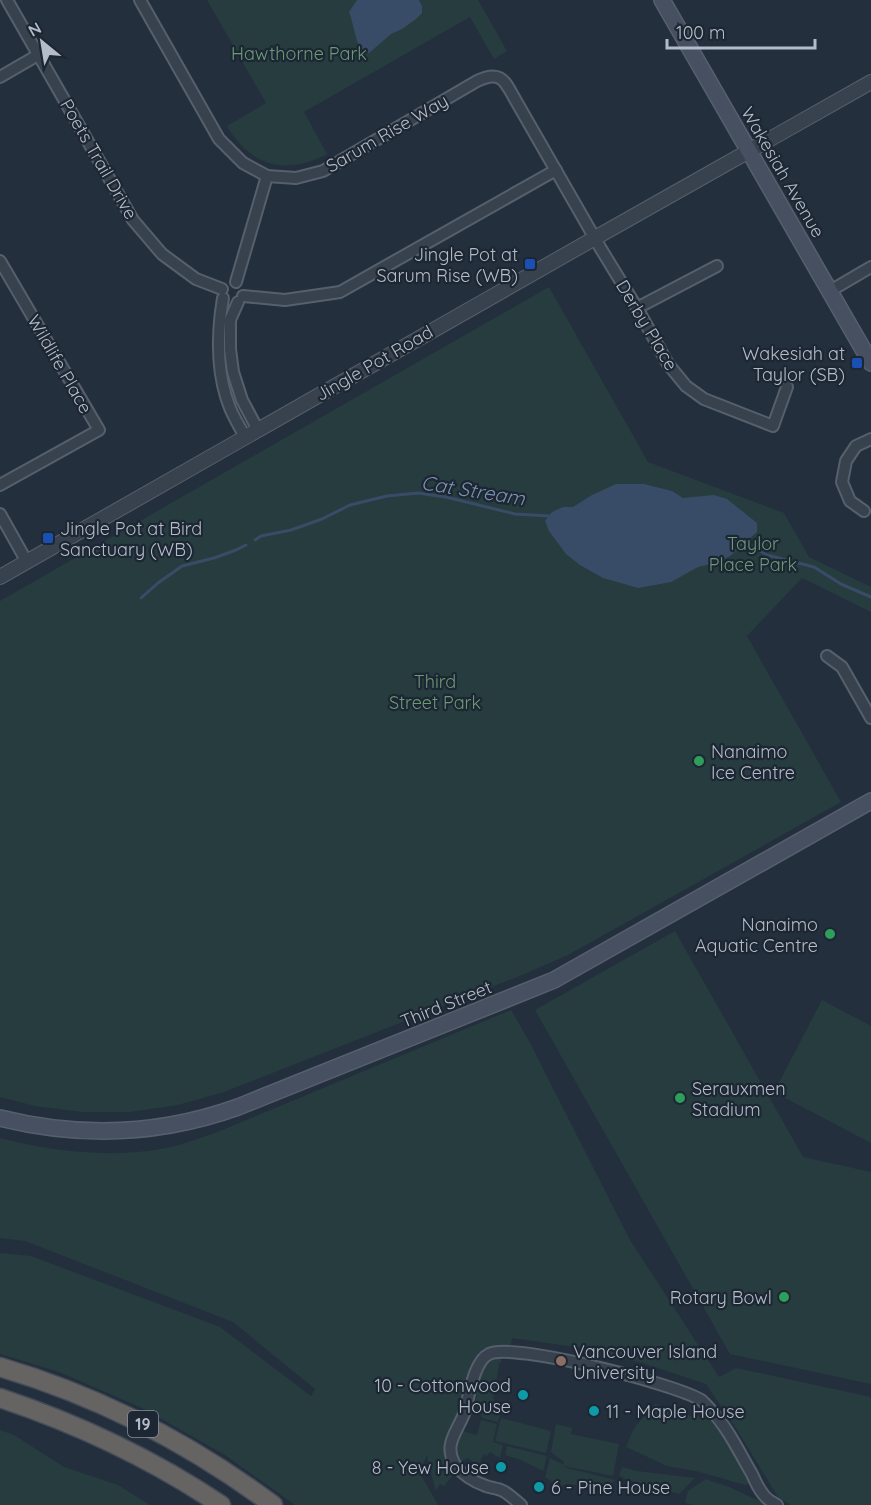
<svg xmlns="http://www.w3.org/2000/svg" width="871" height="1505" font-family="Quicksand,sans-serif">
<rect width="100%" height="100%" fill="#242f3e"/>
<g fill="#263c3f">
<path d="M207,0H478L507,51L494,59L470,17L304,112L327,154C286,176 250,166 227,126L266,103Z"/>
<polygon points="549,287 648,462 784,513 809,557 871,587 871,612 802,578 747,636 841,802 568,955 522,975 224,1092 178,1105 130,1112 82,1112 35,1106 0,1097 0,601"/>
<polygon points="675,931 803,1157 871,1172 871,1384 730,1354 535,1010"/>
<polygon points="822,1000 871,1026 871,1143 774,1092"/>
<path d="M511,1010L529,1041L630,1240L719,1377L736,1368L871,1397V1505H791L778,1497L737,1430L706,1384L643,1363L576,1347L512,1338L511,1345L497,1346L483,1349L471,1365L465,1392L454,1423L447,1459L455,1473L444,1486L440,1484L436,1491L430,1470L427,1455L419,1472L438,1505H295L225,1455L142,1408L59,1372L0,1354V1253L31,1256L220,1327L311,1396L315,1389L233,1322L25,1241L0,1238V1138C55,1152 115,1159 171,1147C186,1144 201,1137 215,1133Z"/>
<polygon points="501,1357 501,1363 499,1363 498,1372 493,1398 494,1399 493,1404 499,1405 499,1407 502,1408 498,1422 482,1418 482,1416 478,1412 475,1404 481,1371 490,1360"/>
<polygon points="655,1404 694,1417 704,1416 713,1419 749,1479 748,1484 745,1485 700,1472 667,1466 626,1447 634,1428"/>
<polygon points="501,1418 551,1431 546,1453 495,1441"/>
<path d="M481,1420L497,1424L493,1442L503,1445L500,1458L490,1452L487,1456L484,1454L480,1461L490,1469L485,1478L483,1470L468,1458L461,1461C455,1450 458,1442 462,1431L477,1435Z"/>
<polygon points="556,1424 572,1428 571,1434 619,1444 613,1476 564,1466 567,1468 615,1480 607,1488 567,1484 560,1487 545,1477 550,1458 564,1465 564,1462 551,1452"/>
<polygon points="0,1430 14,1435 64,1467 118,1485 150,1505 1,1505 0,1504"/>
<polygon points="507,1446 547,1456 543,1471 521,1460 505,1455"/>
<polygon points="622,1467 637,1471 695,1478 679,1494 625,1479 619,1475"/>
<polygon points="706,1479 729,1487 768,1505 694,1505 685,1503 688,1491"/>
</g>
<g fill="#394c67">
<path d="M357,0H419L422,6V13L416,19L402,29L391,34L369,53L362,52C357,46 353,22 349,12Z"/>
<polygon points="616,484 644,484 672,491 683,498 714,495 727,499 757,523 757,532 730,556 716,563 698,567 671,582 638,588 603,578 580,565 566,554 549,531 545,521 552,512 563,507 573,507 592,495"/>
</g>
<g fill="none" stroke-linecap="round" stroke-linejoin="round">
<g stroke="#394c67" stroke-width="3">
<polyline points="255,540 261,536 291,530 322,519 350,505 387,496 418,493 446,497 515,514 549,516"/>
<polyline points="746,542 767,555 814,567 841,584 871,597"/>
<polyline points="141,598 158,583 182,566 214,558 236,550 246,545"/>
</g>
<g stroke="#565f6c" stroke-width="14">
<g id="minor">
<polyline points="7,0 133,220 162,254 196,279 222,289"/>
<path d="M140,0L219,139L243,163L267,176L296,178L323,171L477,81C502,69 505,82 516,101L601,249L637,308L668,364L686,386L704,399L773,426L787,387"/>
<polyline points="0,77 38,55"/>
<polyline points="0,261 99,430 0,485"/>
<polyline points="236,282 267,176"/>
<polyline points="830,291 871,267"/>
<polyline points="243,296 285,300 340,292 556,170"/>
<path d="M223,298C217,334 216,373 230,408C234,418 240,427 245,437"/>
<polyline points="238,302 230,320 230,349 233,372 242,400 258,430"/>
<polyline points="637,308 717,266"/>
<polyline points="864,511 850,501 842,482 846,461 856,446 871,439"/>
<polyline points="0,514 27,562"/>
<polyline points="827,656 842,667 871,718"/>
<path d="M521,1505C515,1500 509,1494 503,1491C498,1488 491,1488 486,1486C474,1482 464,1476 456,1466C442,1444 458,1432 465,1411C469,1396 474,1361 489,1354C513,1342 675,1384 701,1400C704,1402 707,1406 710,1409C728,1428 739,1452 752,1474C755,1481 758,1488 763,1494C766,1499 772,1502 777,1505"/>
</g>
</g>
<g stroke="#565f6c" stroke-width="16">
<polyline id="tertiary" points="0,577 602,234 871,82"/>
</g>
<g stroke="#565f6c" stroke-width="18">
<g id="secondary">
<polyline points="662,0 871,363"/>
<path d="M0,1118C80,1138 160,1135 238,1107L554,980L871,801"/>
</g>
</g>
<g stroke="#434c59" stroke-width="21">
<g id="trunk">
<path d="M0,1367C98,1396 191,1444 273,1505"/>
<path d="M0,1398C78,1424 152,1459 221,1505"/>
</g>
</g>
<use href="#minor" stroke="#38414e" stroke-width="10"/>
<use href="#tertiary" stroke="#38414e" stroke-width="14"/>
<use href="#secondary" stroke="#465061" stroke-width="15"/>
<use href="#trunk" stroke="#656462" stroke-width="18"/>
</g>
<g fill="#1a4fb4" stroke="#1d2633" stroke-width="2">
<rect x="524" y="258" width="12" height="12" rx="3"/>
<rect x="851" y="357" width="12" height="12" rx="3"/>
<rect x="42" y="532" width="12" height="12" rx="3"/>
</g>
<g fill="#2e9e5b" stroke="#1d2633" stroke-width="2">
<circle cx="699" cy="761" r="6"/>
<circle cx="830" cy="934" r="6"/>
<circle cx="680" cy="1098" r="6"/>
<circle cx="784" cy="1297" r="6"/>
</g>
<circle fill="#8d6e63" stroke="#1d2633" stroke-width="2" cx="561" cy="1361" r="6"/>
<g fill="#0f9aa8" stroke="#1d2633" stroke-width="2">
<circle cx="523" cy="1395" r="6"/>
<circle cx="594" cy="1411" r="6"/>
<circle cx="501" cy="1467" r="6"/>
<circle cx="539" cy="1487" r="6"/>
</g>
<g text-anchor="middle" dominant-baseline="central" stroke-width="4.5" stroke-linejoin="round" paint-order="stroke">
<rect fill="#1d2633" stroke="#878f9c" stroke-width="1.5" x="128" y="1411" width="30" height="26" rx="4.5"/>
<g font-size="16" font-weight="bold" fill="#b4bcc9">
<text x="143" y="1424">19</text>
</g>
<g font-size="18" fill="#6b9a76" stroke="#1d2633">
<text x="299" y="53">Hawthorne Park</text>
<text x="753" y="543">Taylor<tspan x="753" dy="21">Place Park</tspan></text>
<text x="435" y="681">Third<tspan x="435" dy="21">Street Park</tspan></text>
</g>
<g font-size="18" fill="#b4bcc9" stroke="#1d2633">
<text transform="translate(387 133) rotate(-30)">Sarum Rise Way</text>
<text transform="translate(99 159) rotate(60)">Poets Trail Drive</text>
<text transform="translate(783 172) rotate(60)">Wakesiah Avenue</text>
<text transform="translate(647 325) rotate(59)">Derby Place</text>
<text transform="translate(374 363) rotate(-30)">Jingle Pot Road</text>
<text transform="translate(60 364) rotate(60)">Wildlife Place</text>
<text transform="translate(446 1004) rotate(-22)">Third Street</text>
</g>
<g font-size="18" fill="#b4bcc9" stroke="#1d2633" text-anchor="end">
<text x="518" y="254">Jingle Pot at<tspan x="518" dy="21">Sarum Rise (WB)</tspan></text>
<text x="845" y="353">Wakesiah at<tspan x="845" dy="21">Taylor (SB)</tspan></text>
<text x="60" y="528" text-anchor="start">Jingle Pot at Bird<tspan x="60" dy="21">Sanctuary (WB)</tspan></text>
<text x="711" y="751" text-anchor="start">Nanaimo<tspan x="711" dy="21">Ice Centre</tspan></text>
<text x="818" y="924">Nanaimo<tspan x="818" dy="21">Aquatic Centre</tspan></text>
<text x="692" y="1088" text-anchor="start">Serauxmen<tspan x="692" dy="21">Stadium</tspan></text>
<text x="772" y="1297">Rotary Bowl</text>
<text x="573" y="1351" text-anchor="start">Vancouver Island<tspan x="573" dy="21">University</tspan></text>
<text x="511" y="1385">10 - Cottonwood<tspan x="511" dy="21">House</tspan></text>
<text x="606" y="1411" text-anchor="start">11 - Maple House</text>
<text x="489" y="1467">8 - Yew House</text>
<text x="551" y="1487" text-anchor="start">6 - Pine House</text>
</g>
<g font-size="20" font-style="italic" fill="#7c92b1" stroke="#1d2633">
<text transform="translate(473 490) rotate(9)">Cat Stream</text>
</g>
</g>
<g transform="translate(42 42) rotate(330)" stroke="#1d2633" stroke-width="4.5" paint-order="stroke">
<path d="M0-4.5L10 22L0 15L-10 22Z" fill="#b4bcc9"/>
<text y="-9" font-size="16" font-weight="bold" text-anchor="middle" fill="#b4bcc9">N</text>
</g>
<path d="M667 39v9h148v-9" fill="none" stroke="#b4bcc9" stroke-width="3"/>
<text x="676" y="39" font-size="18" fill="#b4bcc9" stroke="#1d2633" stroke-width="4.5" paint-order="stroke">100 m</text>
</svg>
